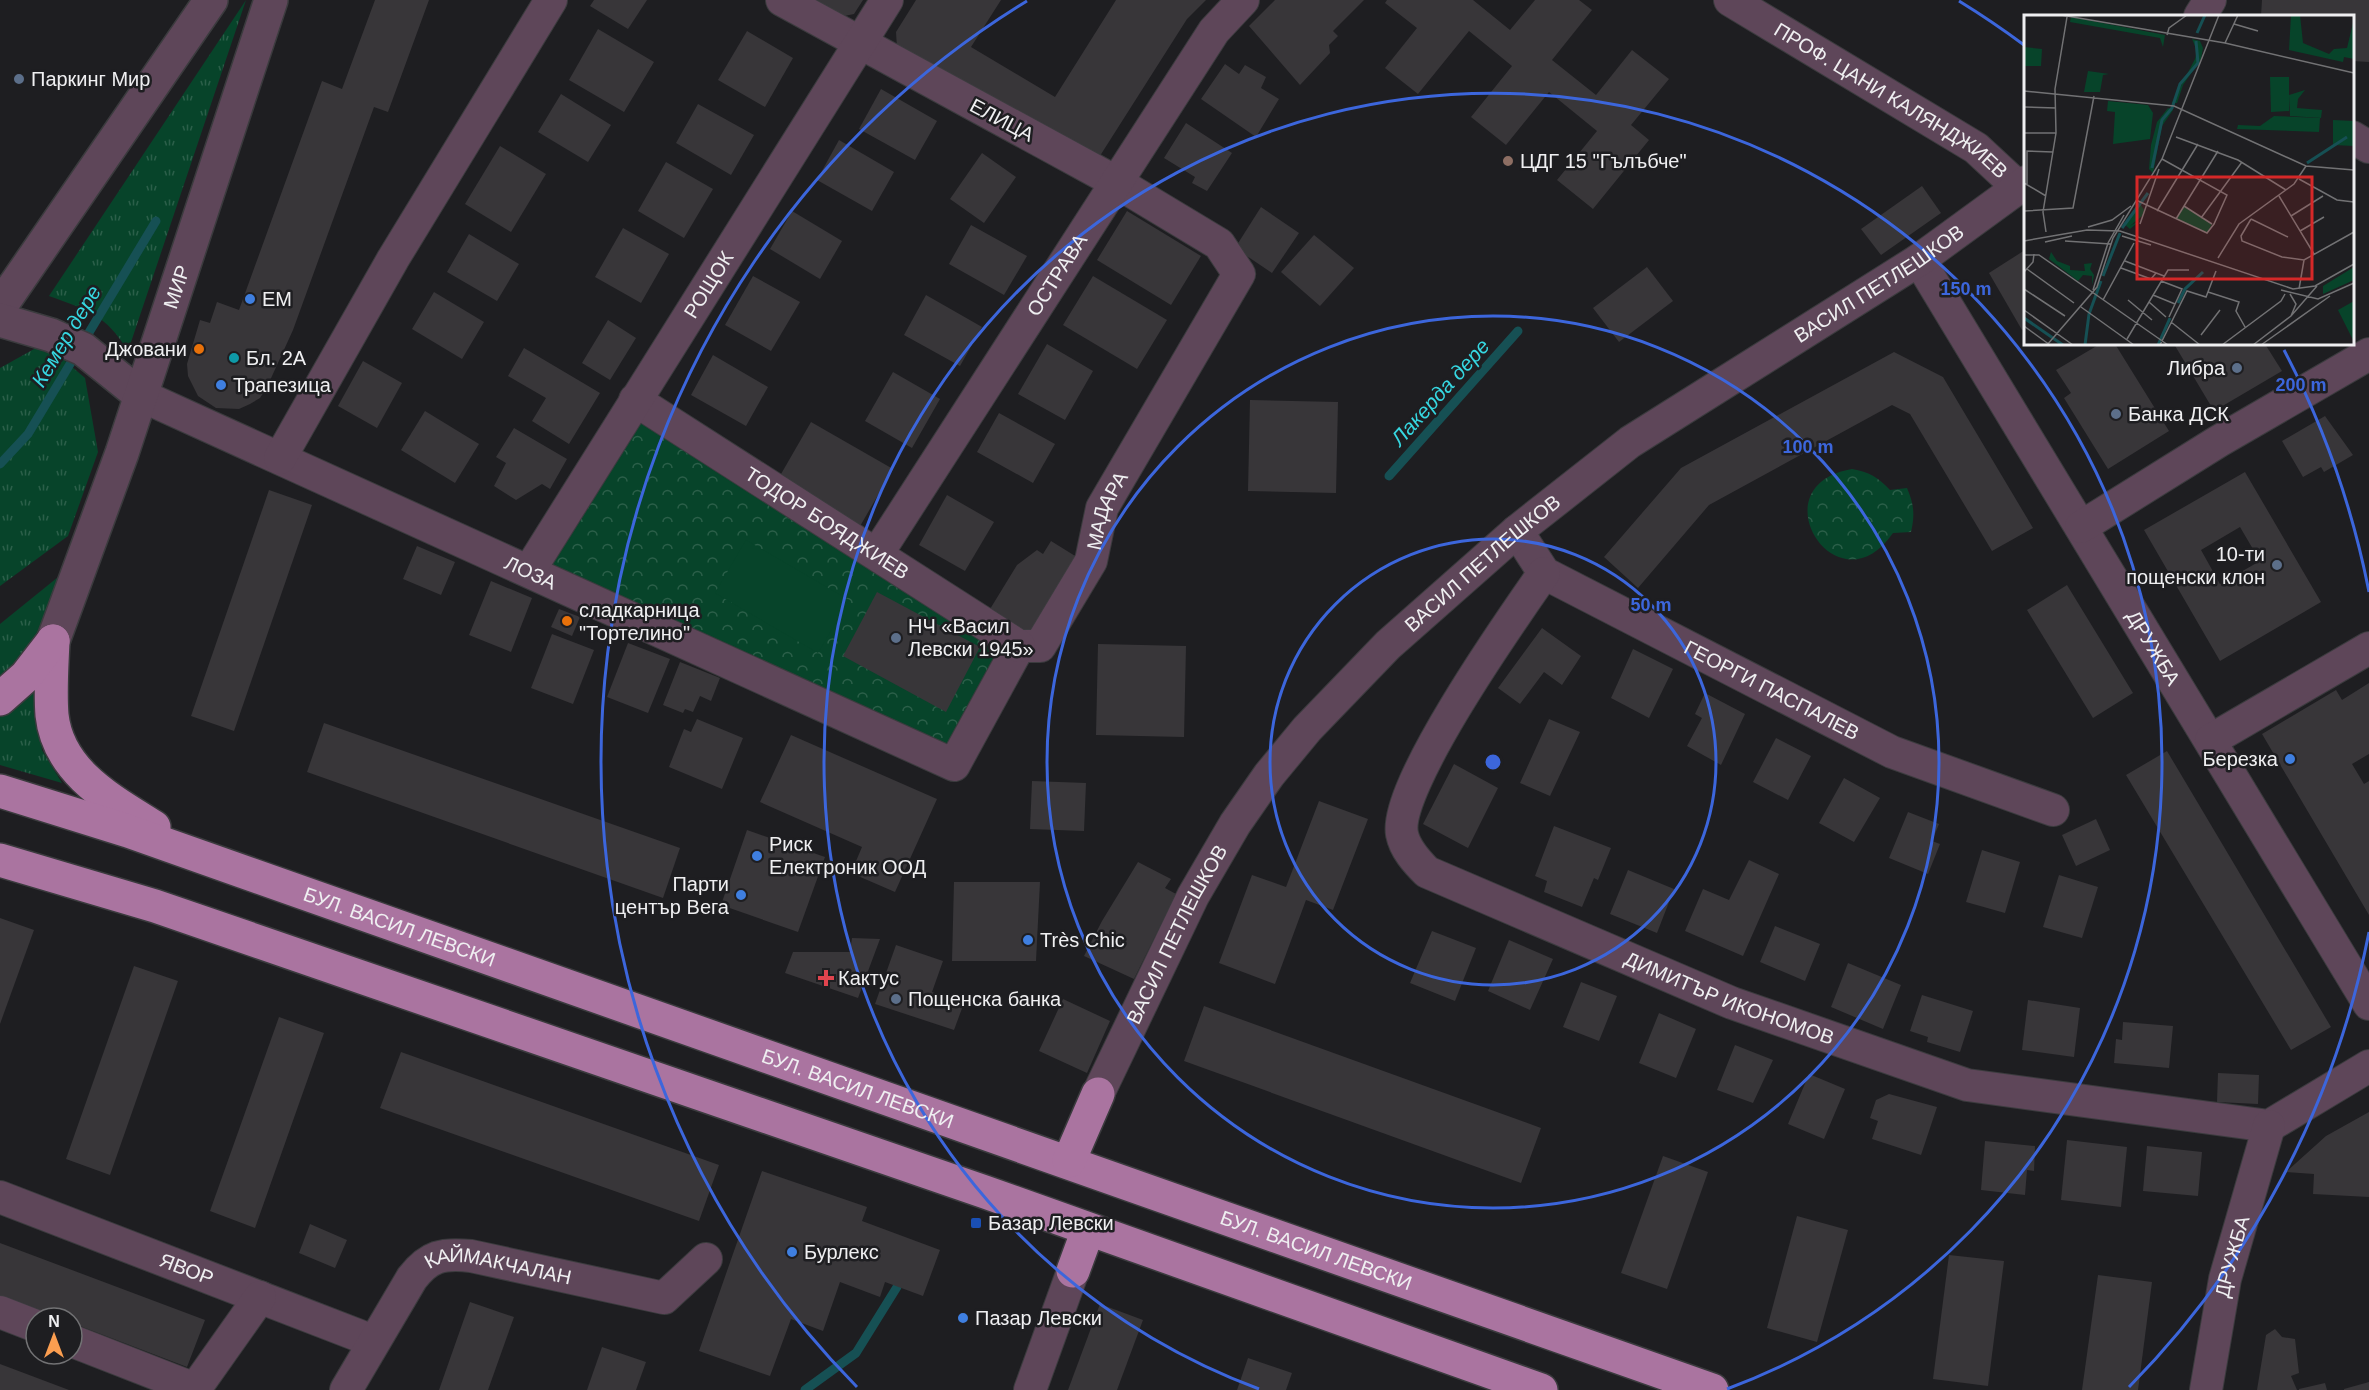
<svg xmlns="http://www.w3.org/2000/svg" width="2369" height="1390" font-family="Helvetica,sans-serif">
<defs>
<pattern id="grass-tufts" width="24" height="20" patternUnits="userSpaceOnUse" patternTransform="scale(1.5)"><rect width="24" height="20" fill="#07442a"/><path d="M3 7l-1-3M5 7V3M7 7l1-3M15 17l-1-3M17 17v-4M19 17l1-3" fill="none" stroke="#2b5f49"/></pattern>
<pattern id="park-crowns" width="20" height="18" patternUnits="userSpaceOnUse" patternTransform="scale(1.5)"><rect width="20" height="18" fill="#07442a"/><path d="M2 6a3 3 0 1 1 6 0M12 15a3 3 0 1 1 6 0" fill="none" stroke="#2b5f49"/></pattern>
</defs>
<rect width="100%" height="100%" fill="#1e1e21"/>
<g fill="url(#grass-tufts)">
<path d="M246,0L128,351C106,315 88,310 49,296Z"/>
<polygon points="36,348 64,360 85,378 98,452 68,536 0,586 0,368"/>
<polygon points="68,569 44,630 0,678 0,624"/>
<polygon points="41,672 37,711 42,750 62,783 0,765 0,717 12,709"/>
</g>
<g fill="url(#park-crowns)">
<polygon points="635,400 1019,646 954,765 529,571"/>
<path d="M1852,469C1869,472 1878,477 1890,490L1907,488C1914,504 1915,515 1911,532L1893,533C1837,614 1756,485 1852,469Z"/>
</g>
<polygon fill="#07442a" points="746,540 849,600 818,653 715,593"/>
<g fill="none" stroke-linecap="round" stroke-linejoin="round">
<g stroke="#165054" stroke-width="9">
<polyline points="0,464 28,434 156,221"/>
<polyline points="1389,476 1518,331"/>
<polyline points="805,1390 856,1353 897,1287"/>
</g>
</g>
<g fill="#383639" fill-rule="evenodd">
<polygon points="375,0 429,0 388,112 374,107 293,330 267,387 260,398 250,404 239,409 216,408 198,396 188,376 187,364 200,320 210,323 217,302 239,310 322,81 342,89"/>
<polygon points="594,0 647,0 628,29 590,6"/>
<polygon points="812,0 863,0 854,14 839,17"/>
<polygon points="916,0 1001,0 971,47 1055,97 1116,0 1206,0 1187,19 1098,159 897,48 896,32"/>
<polygon points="1275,0 1364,0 1333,31 1338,36 1329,45 1330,53 1300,85 1249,26"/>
<polygon points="1387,0 1473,0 1510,30 1535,0 1579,0 1592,10 1552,60 1596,95 1632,50 1669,79 1631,125 1649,140 1593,209 1557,180 1597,131 1549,92 1506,145 1471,117 1512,66 1469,31 1418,94 1385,68 1417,28 1385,3"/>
<polygon points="2262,0 2369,0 2369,62 2352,61 2352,16 2261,16"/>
<polygon points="598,29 654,62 624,112 569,80"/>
<polygon points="747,31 793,58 765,107 718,80"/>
<polygon points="1225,64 1239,74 1245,65 1266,77 1261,88 1279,99 1256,137 1201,99"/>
<polygon points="881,89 937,121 915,160 859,129"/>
<polygon points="561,94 611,125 588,162 538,132"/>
<polygon points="698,104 754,135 731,175 676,143"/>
<polygon points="1186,123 1232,153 1207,191 1192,183 1195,177 1164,158"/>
<polygon points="839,140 894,172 872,211 817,180"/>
<polygon points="500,146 546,174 511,232 465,204"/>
<polygon points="982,153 1016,177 984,223 950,199"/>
<polygon points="666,162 713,189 684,238 638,211"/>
<polygon points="1922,186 1941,213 1881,255 1861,229"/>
<polygon points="1261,207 1299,233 1272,273 1235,248"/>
<polygon points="792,211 842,241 820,279 770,249"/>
<polygon points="1127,211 1201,256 1171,305 1097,260"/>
<polygon points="971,225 1027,256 1004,295 949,264"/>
<polygon points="623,228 669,254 641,303 595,277"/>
<polygon points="469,234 519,264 497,301 447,272"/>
<polygon points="1314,235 1354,268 1320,306 1281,272"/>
<polygon points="2025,250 2025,328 2022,330 1989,273"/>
<polygon points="1647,267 1673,301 1619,342 1593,308"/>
<polygon points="753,276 800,302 771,351 725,325"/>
<polygon points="1093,276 1167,320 1137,369 1063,325"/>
<polygon points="434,292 484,322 462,359 412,329"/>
<polygon points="926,295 982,327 960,366 904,335"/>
<polygon points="608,320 636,338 610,380 582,363"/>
<polygon points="1047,344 1093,371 1065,420 1018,394"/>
<polygon points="2100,344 2115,344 2169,431 2108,469 2064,398 2071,393 2056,370"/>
<polygon points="2174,344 2265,344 2282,371 2214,411"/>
<polygon points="524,348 600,393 569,444 532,421 546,398 508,376"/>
<polygon points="1894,352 1943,377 2033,528 1992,551 1910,414 1892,405 1709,505 1638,588 1604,557 1681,468"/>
<polygon points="713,355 768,387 746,426 691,395"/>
<polygon points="363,361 402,383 377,428 338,406"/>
<polygon points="893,372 940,399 912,448 865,421"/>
<polygon points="1250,400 1338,402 1336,493 1248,491"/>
<polygon points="425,411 479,444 455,483 401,450"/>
<polygon points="999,413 1055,444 1033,483 977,452"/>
<polygon points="2325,416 2353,455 2324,472 2321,467 2303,477 2282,441"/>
<polygon points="811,422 893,469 859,528 777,481"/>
<polygon points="514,428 567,459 550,489 542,484 516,500 494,486 506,463 496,457"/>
<path d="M2245,472L2321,602L2220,661L2144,530ZM2240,527L2260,561L2220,584L2201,550Z"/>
<polygon points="269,490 312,505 234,731 191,716"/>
<polygon points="947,495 994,522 965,571 919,545"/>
<polygon points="1051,541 1080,559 1031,640 987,614 1017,565 1037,550 1043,554"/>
<polygon points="417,546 455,562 441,595 403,579"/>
<polygon points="491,581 532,598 511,652 469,635"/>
<polygon points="2067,585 2133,693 2093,718 2027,610"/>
<polygon points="877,592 980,647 946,712 843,656"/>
<polygon points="559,609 580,617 572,636 551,627"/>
<polygon points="1542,628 1581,656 1562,685 1544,672 1520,704 1498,688"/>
<polygon points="552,634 594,650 573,704 531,688"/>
<polygon points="628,643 670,659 648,713 607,697"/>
<polygon points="1098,644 1186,646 1184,737 1096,735"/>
<polygon points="1633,649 1673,669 1649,718 1611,698"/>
<polygon points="680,662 720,678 711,701 700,696 693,712 685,709 683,713 663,705"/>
<polygon points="2369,683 2369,754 2352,764 2364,784 2369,781 2369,915 2262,734 2336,690 2342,700"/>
<polygon points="1705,693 1745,714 1721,765 1687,746 1702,718 1695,714"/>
<polygon points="697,719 743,738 722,789 669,767 684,729 691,732"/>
<polygon points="1549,719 1580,732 1550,796 1520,783"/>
<polygon points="324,723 680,848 663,898 307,772"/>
<polygon points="791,735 937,799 895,892 851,873 862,847 760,802"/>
<polygon points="1776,738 1811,756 1788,800 1753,782"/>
<polygon points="2167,751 2331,1027 2291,1050 2126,775"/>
<polygon points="1454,764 1498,788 1468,848 1423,824"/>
<polygon points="1844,778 1880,798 1854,842 1819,823"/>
<polygon points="1032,781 1086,783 1084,831 1030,829"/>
<polygon points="1319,801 1368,819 1333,910 1306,900 1275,984 1219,963 1252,875 1286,887"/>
<polygon points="1908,812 1939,824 1932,841 1940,844 1928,874 1889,858"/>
<polygon points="2096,819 2110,850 2076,866 2062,835"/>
<polygon points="1554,826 1611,848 1598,880 1594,878 1582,907 1544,892 1547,881 1535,876"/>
<polygon points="747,830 825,857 798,932 721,905"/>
<polygon points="1982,850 2020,862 2005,913 1966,902"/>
<polygon points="1749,860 1779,874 1743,956 1685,931 1703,889 1729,900"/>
<polygon points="1138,862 1171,879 1165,888 1176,894 1134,979 1084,956 1102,921"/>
<polygon points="1628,870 1674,889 1657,933 1610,914"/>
<polygon points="2059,875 2098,887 2082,938 2043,927"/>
<polygon points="954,882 1040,882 1036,961 952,961"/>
<polygon points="0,918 34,930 0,1024"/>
<polygon points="1775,926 1820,944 1805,981 1760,962"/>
<polygon points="1432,931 1476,948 1455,1001 1410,983"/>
<polygon points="852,938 880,939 858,998 785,973 793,952 850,952"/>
<polygon points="1509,940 1553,959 1530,1010 1488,991"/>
<polygon points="896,945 943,961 932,992 964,1003 954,1030 875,1004"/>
<polygon points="1848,963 1901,985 1883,1029 1831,1007"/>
<polygon points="134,966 178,981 110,1175 66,1159"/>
<polygon points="1581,982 1617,996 1599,1041 1563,1027"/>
<polygon points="1922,995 1973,1011 1960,1052 1927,1042 1928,1037 1910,1031"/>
<polygon points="1063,999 1110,1021 1087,1073 1039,1051"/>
<polygon points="2028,1000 2080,1008 2074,1057 2022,1050"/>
<polygon points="1204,1006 1541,1128 1521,1183 1184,1061"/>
<polygon points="1659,1013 1696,1029 1676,1078 1639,1063"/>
<polygon points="279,1017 324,1033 255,1228 210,1211"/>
<polygon points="2123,1022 2173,1026 2169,1068 2114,1063 2116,1039 2122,1040"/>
<polygon points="1735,1045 1773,1060 1753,1103 1717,1090"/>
<polygon points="401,1052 719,1165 699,1221 380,1108"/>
<polygon points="2218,1073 2259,1075 2258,1104 2217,1102"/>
<polygon points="1809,1074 1845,1089 1824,1139 1788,1124"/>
<polygon points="1889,1094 1937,1107 1921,1155 1872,1139 1878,1121 1870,1118 1876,1100"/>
<polygon points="2369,1112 2369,1197 2313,1194 2314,1174 2286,1172 2326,1136"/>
<polygon points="2067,1140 2127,1147 2121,1207 2061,1200"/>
<polygon points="1985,1141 2035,1146 2034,1171 2027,1170 2025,1195 1981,1190"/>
<polygon points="2147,1146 2202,1152 2198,1196 2143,1191"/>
<polygon points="1663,1156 1708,1172 1667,1289 1621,1273"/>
<polygon points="762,1171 867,1207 862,1221 940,1250 923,1296 885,1282 880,1297 840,1282 823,1331 791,1319 770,1376 699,1351"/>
<polygon points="1797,1216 1848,1230 1817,1342 1767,1328"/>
<polygon points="310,1224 347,1240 335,1268 299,1253"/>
<polygon points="0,1243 205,1320 187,1367 72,1323 72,1318 58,1318 0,1296"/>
<polygon points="1949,1255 2004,1261 1988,1386 1933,1379"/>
<polygon points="2098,1275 2152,1282 2138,1390 2082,1390"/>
<polygon points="470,1302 514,1317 488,1390 439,1390"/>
<polygon points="1100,1304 1143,1320 1117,1390 1068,1390"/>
<polygon points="2275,1329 2282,1337 2295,1339 2299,1373 2291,1376 2297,1390 2257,1390 2266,1335"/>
<polygon points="602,1347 646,1362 636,1390 587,1390"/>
<polygon points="1248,1358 1292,1373 1286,1390 1237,1390"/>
<polygon points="0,1364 69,1390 0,1390"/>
<polygon points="2369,1382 2369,1390 2344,1390 2344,1389"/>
<polygon points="2325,1383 2327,1390 2299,1390 2299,1389"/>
</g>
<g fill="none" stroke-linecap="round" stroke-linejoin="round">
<g stroke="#3b3b3e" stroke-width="34">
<g id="minor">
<path id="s1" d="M1730,0L1976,148L2018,187"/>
<polyline points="2200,16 2210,0"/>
<polyline points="2352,137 2369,147"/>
<path id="s2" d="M1919,260L2369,1004"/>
<path id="s3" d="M140,395L954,765L1019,646H1040L1091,561L1102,508L1239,274L1219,244L1116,182L782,0"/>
<path id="s4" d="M635,400L1019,646"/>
<polyline points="280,458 393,259 551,0"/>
<polyline points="2081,527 2219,441 2369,354"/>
<path id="s5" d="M1517,531L1544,573L1892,752L2053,810"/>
<path id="s6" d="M877,554L1214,31L1243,0"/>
<path id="s7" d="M529,571L887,0"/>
<path id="s8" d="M1544,573C1514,616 1393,787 1402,834C1405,849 1416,861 1427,872L1732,1003L1967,1085L2269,1126L2369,1066"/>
<polyline points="2211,740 2369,648"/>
<path id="s9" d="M1098,1094L1193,896L1235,824L1269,775L1307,729L1388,645L1517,531L1630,442L1919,260L2026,182"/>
<path id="s10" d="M0,1197L373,1341"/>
<polyline points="0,1312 36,1326"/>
<polyline points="72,1341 195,1389 260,1297"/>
<path id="s11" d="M346,1390L412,1278C429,1256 442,1253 471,1256L664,1298L706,1259"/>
<polyline points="1030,1390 1073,1271"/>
<path id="s12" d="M2206,1390L2225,1279L2269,1126"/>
</g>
</g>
<g stroke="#3b3b3e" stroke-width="36">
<g id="tertiary">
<polyline points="0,307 211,0"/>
<polyline points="0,320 51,335 83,349 140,395"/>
<path id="s13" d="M53,641L122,453L271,0"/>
</g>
</g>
<g stroke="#3b3b3e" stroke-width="36">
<g id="trunk">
<path d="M53,641C52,665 50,690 52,715C58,772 111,800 154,827"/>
<polyline points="0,699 26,676 53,641"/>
<path id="s14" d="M0,791L128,831L1712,1390"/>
<polyline points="0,860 155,906 985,1192 1541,1390"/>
<polyline points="1069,1161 1098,1094"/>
<polyline points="1073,1271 1088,1230"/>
</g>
</g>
<use href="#minor" stroke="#5e4659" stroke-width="32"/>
<use href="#tertiary" stroke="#5e4659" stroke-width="33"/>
<use href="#trunk" stroke="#aa74a0" stroke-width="33"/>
</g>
<g fill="none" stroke="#3c66dc" stroke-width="3">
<circle cx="1493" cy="762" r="223"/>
<circle cx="1493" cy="762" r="446"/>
<path d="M1259 1389A669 669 0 1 1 1727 1389"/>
<path d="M2369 932A892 892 0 0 1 2129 1387M857 1387A892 892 0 0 1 1027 1M1959 1A892 892 0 0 1 2024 45M2284 350A892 892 0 0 1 2369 592"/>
</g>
<g fill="#5c6f8a" stroke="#1e1e21" stroke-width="2">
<circle cx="19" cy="79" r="6"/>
<circle cx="2237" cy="368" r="6"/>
<circle cx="2116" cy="414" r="6"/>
<circle cx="2277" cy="565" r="6"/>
<circle cx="896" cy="638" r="6"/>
<circle cx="896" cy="999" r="6"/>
</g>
<circle fill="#8d6e63" stroke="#1e1e21" stroke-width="2" cx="1508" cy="161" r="6"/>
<g fill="#3f7fe0" stroke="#1e1e21" stroke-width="2">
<circle cx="250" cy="299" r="6"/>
<circle cx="221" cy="385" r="6"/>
<circle cx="2290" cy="759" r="6"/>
<circle cx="757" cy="856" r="6"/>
<circle cx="741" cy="895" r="6"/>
<circle cx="1028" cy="940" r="6"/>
<circle cx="792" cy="1252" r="6"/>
<circle cx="963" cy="1318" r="6"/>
</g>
<g fill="#e8710a" stroke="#1e1e21" stroke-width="2">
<circle cx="199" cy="349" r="6"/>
<circle cx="567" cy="621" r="6"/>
</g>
<circle fill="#0f9aa8" stroke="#1e1e21" stroke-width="2" cx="234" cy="358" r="6"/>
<path fill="#e0444e" stroke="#1e1e21" stroke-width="2" d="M823 969h6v6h6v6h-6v6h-6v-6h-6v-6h6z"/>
<rect fill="#1a4fb4" stroke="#1e1e21" stroke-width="2" x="970" y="1217" width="12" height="12" rx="3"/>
<g text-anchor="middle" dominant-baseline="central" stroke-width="5" stroke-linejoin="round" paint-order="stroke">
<g font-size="20" fill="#efeff1" stroke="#1e1e21" text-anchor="start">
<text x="31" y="79">Паркинг Мир</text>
<text x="1520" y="161">ЦДГ 15 "Гълъбче"</text>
<text x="262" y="299">ЕМ</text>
<text x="187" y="349" text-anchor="end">Джовани</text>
<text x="246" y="358">Бл. 2А</text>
<text x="2225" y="368" text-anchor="end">Либра</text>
<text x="233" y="385">Трапезица</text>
<text x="2128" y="414">Банка ДСК</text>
<text x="2265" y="554" text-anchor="end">10-ти<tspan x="2265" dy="23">пощенски клон</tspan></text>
<text x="579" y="610">сладкарница<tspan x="579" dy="23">"Тортелино"</tspan></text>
<text x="908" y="626">НЧ «Васил<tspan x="908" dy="23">Левски 1945»</tspan></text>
<text x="2278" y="759" text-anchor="end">Березка</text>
<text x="769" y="844">Риск<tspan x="769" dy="23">Електроник ООД</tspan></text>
<text x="729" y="884" text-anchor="end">Парти<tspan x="729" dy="23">център Вега</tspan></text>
<text x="1040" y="940">Très Chic</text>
<text x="838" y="978">Кактус</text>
<text x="908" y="999">Пощенска банка</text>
<text x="988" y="1223">Базар Левски</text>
<text x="804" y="1252">Бурлекс</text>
<text x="975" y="1318">Пазар Левски</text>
</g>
<g font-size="20" fill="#efeff1" stroke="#1e1e21">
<text stroke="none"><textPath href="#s1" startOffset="190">ПРОФ. ЦАНИ КАЛЯНДЖИЕВ</textPath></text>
<text transform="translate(1002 120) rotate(28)">ЕЛИЦА</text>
<text stroke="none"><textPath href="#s6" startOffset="332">ОСТРАВА</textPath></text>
<text stroke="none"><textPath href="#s9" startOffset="1150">ВАСИЛ ПЕТЛЕШКОВ</textPath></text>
<text stroke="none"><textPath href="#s7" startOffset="338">РОЩОК</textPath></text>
<text stroke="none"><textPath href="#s13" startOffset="375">МИР</textPath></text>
<text stroke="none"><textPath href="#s3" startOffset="1203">МАДАРА</textPath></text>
<text stroke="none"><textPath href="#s4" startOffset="228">ТОДОР БОЯДЖИЕВ</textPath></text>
<text stroke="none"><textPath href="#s9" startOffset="664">ВАСИЛ ПЕТЛЕШКОВ</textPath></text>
<text stroke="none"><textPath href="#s3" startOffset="429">ЛОЗА</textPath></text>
<text stroke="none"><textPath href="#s2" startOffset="453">ДРУЖБА</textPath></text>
<text stroke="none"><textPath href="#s5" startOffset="306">ГЕОРГИ ПАСПАЛЕВ</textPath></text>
<text stroke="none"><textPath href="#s14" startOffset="422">БУЛ. ВАСИЛ ЛЕВСКИ</textPath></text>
<text stroke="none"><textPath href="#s9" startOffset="178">ВАСИЛ ПЕТЛЕШКОВ</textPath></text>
<text stroke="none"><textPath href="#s8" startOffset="674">ДИМИТЪР ИКОНОМОВ</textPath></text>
<text stroke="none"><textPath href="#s14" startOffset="908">БУЛ. ВАСИЛ ЛЕВСКИ</textPath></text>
<text stroke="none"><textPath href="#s14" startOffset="1394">БУЛ. ВАСИЛ ЛЕВСКИ</textPath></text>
<text stroke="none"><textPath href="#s12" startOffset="136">ДРУЖБА</textPath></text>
<text stroke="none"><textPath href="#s10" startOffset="200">ЯВОР</textPath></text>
<text stroke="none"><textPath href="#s11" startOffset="225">КАЙМАКЧАЛАН</textPath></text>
</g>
<g font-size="21" font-style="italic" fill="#36d7e1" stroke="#1e1e21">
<text transform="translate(66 336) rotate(-59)">Кемер дере</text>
<text transform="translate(1440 392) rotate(-48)">Лакерда дере</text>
</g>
</g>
<g transform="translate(2024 15)">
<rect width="330" height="330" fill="#1e1e21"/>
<path d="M267,0H276L279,28L305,39L310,34L323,33L329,8L330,44L320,42L319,47L265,35ZM47,2L141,20L139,32L136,23L46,7ZM168,24L176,26L179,33L177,44L159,70L153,88H148L171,44L173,36ZM281,75L274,84L273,93L298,95L297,103L266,101L265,80ZM144,93L149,95L138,111L129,158L125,154L127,130L133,107ZM115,187L120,195L118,201L106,211L118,204L106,214L100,209ZM27,237L33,246L46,251V255L61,256L60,249L68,248L66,254L70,260L68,270V261L59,260L54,266L25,244ZM330,252V265L299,279V271Z" fill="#07442a"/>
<path d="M0,32L18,34L17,51H0ZM64,56L85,59L79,60L76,77H60ZM250,101L296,103L295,117L213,114L214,110L236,111ZM309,105L330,106V131L309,130ZM160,191L188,209L183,218L152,204ZM330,286V327L314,295Z" fill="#07442a"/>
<path d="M246,62H265V96L247,97ZM84,86L124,90L129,98L126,124L89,129L91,97L83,96Z" fill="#07442a"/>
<path fill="none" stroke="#165054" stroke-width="3" d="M173,18L181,0M283,148L323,122M128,153L138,105L148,93L156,69L174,48L172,26M98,213L124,178M79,261L96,218M154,288L161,274L179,257M0,303L39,330M61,330L65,299L77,266M134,330L146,303"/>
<path fill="none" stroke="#727274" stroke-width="1.5" d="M37,0L201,28L330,58M210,9L234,16M143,20L145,13L163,0M201,28L214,0M0,76L150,91L282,151L330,155M0,92L32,93M0,118H32M152,122L214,145L262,175M275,164L313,185L330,187M0,168L22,181M3,170V136L29,137M255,181L290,239M112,185L183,218L190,209L203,180L138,144M160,191L188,209M0,196L49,193L70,81M133,196L174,129M267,201L299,181M177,203L218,147M152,204L194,136M227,204L217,221L218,226L258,242L280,245L330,217M227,204L264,222M116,209L135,154M64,212L88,205L107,191M276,216L300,202M22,217L19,197L32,118L31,74L43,2M98,221L127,230M0,226L63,215L96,216L269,274L291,271L330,249M41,226L87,229M21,227L48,221M0,240H15L144,330M194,243L215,209L270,169L282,151M101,246L140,261M97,253L127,264L132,258M3,254L50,288M0,257L9,247L10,239M137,266L158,274L145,302M0,274L41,301M275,274L280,245M69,275L84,228L100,200M257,275L294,284L330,268M184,277L215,287L212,296L221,312M266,279L272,289L267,301M129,280L151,289M79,285L110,228M104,285L128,305M125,287L142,302M57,292L110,330M0,295L49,330M147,307L176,330M0,311L26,330M177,320L196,295M103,324L144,255H165M23,330L73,272L89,223L138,144L195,0M136,330L163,276L182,282L192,256M198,330L257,286L261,279M229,330L267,301L293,271M237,330L306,281"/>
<path fill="#d62828" fill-opacity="0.15" stroke="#d62828" stroke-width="3" d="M113,162H288V264H113Z"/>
<rect width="330" height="330" fill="none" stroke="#efeff1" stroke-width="3"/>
</g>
<circle cx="1493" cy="762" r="9" fill="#3c66dc" stroke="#1e1e21" stroke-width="3"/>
<g font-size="18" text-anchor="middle" font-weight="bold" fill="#3c66dc" stroke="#1e1e21" stroke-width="5" stroke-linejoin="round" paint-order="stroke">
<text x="1966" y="295">150 m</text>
<text x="2301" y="391">200 m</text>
<text x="1808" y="453">100 m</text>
<text x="1651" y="611">50 m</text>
</g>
<g transform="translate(54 1336)"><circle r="28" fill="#1e1e21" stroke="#727274" stroke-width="1.5"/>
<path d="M0-4.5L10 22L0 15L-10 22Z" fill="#fb9e50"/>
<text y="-9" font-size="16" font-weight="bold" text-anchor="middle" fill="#efeff1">N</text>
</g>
</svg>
